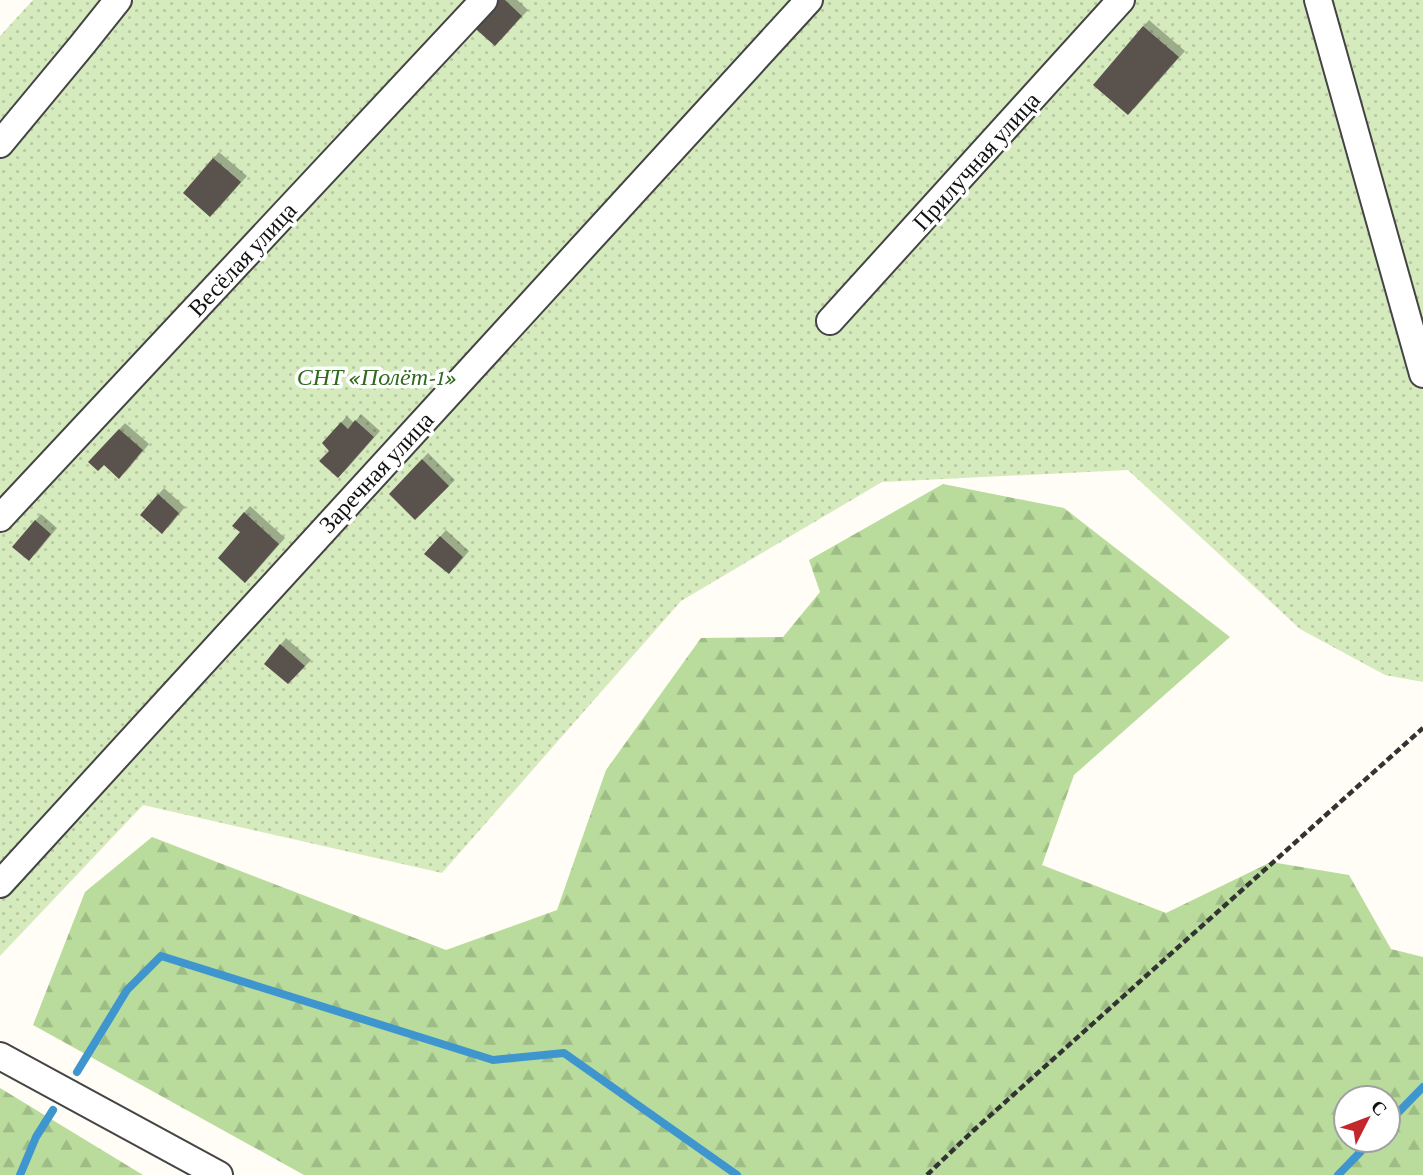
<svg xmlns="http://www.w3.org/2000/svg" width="1423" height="1175" font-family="'Crimson Pro',serif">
<defs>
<pattern id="forest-firs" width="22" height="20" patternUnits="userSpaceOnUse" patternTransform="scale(1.75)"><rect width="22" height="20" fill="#b9dc9c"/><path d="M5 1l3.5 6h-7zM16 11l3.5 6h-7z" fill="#9ebc85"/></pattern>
<pattern id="garden-dots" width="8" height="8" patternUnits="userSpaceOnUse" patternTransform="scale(1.75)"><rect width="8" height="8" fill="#d5ebbd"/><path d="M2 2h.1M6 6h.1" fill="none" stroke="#b6c8a1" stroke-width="1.8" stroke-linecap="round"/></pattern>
<filter id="shadow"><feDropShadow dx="6" dy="-6" stdDeviation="0" flood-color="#0004"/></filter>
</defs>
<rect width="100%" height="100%" fill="#fffdf5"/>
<g fill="url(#forest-firs)" fill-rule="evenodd">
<path d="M943,484L1064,508L1230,637L1074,775L1042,865L1166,913L1271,862L1349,875L1391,949L1423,957V1175H304L33,1025L85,892L152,837L446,950L557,910L606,770L701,638L783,637L820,592L809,560ZM1388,1098V1140H1346V1098Z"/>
<polygon points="0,1088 143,1175 0,1175"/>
</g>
<polygon fill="url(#garden-dots)" points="33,0 1423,0 1423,682 1385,675 1300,629 1128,470 882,482 681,601 442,873 143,805 0,956 0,36"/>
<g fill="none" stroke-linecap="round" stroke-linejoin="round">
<g stroke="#3f96cf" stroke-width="8">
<polyline points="77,1072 127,990 161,956 493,1060 564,1053 737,1175"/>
<polyline points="1388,1123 1423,1087"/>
<polyline points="20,1175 36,1137 53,1110"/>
<polyline points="1338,1175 1372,1140"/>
</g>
</g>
<g fill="#5a524d" filter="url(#shadow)">
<polygon points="490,0 505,0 522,16 495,46 469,23"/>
<polygon points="1143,26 1179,57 1128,115 1093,85"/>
<polygon points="213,158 241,182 210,217 183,193"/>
<polygon points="355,420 374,437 338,478 319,461 329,451 322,443 341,422 348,429"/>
<polygon points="119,429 143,450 119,479 104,465 98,471 88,462"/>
<polygon points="422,459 449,486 415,520 389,494"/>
<polygon points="158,494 179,513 162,534 140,515"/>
<polygon points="244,512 279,544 245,583 218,558 240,532 232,526"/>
<polygon points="35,520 51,534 29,561 12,547"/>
<polygon points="440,536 463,557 449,574 424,554"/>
<polygon points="280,644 305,666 288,684 264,664"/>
</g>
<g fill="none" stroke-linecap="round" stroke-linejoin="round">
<g stroke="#444" stroke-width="30">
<g id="minor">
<polyline points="1318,0 1423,374"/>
<polyline points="0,144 82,45 118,0"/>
<polyline points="830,321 1121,0"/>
<polyline points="0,518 484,0"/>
<polyline points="0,884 809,0"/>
<polyline points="0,1056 219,1175"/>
</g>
</g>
<polyline stroke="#333" stroke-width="4.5" stroke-dasharray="7 3.5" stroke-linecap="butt" points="927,1175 974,1130 1423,728"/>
<use href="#minor" stroke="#fff" stroke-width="26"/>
</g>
<g text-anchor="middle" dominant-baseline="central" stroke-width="7" stroke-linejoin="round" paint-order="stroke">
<g font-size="24" fill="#111" stroke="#fff">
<text transform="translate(976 161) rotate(-48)">Прилучная улица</text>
<text transform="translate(242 259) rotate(-47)">Весёлая улица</text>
<text transform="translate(376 472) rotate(-47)">Заречная улица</text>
</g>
<g font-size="24" font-style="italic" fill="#2f6b1f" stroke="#fff">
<text x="377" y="376">СНТ «Полёт-1»</text>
</g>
</g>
<g transform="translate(1367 1119) rotate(48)"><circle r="33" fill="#ffffff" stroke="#a0a0a0" stroke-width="2"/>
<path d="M0-5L12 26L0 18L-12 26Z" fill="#c4262e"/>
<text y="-10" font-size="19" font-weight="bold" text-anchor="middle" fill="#111111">С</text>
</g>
</svg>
